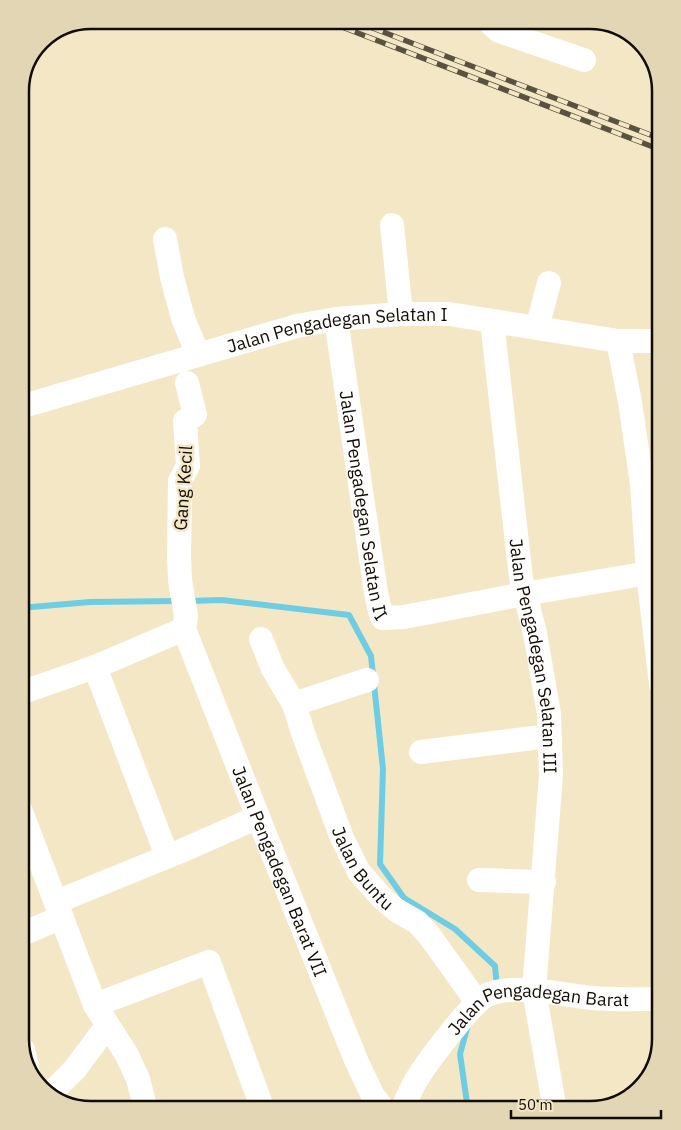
<svg xmlns="http://www.w3.org/2000/svg" width="681" height="1130" font-family="'IBM Plex Sans',sans-serif">
<rect width="100%" height="100%" fill="#f4e7c5"/>
<g fill="none" stroke-linecap="round" stroke-linejoin="round">
<g stroke="#6fcde3" stroke-width="6">
<polyline points="189,601 222,600 349,615 371,656 383,769 380,864 404,898 455,929 495,966 497,987"/>
<polyline points="20,608 90,602 179,601"/>
<polyline points="468,1025 460,1054 468,1110"/>
</g>
<g stroke="#fff" stroke-width="24">
<polyline points="492,20 492,25 499,31 584,60"/>
<polyline points="392,225 401,314"/>
<polyline points="165,239 172,277 183,318 198,355"/>
<path id="s1" d="M336,319L376,593L381,615L383,618L404,617L524,594L661,571"/>
<path id="s2" d="M492,321L521,578L535,633L549,714L551,775L534,990L555,1110"/>
<polyline points="537,328 549,283"/>
<polyline points="618,341 630,402 642,484 648,573 661,684"/>
<path id="s3" d="M187,383L195,415L185,421L188,466L180,481L179,557L180,580L186,616L184,629L258,817L356,1060L373,1096L384,1110"/>
<path id="s4" d="M20,407L297,326L336,319L401,314H449L618,341H661"/>
<polyline points="261,639 273,669 294,704"/>
<polyline points="95,667 167,856"/>
<path id="s5" d="M367,680L294,704L303,733L342,838L359,872L382,898L396,910L417,922L429,935L477,1002"/>
<polyline points="20,693 95,667 184,629"/>
<polyline points="421,752 549,736"/>
<polyline points="20,809 95,1005 127,1055 138,1079 146,1110"/>
<polyline points="479,880 544,882"/>
<polyline points="56,902 179,852 258,817"/>
<polyline points="20,935 62,917"/>
<polyline points="95,1005 209,962 263,1110"/>
<polyline points="23,1050 28,1072"/>
<polyline points="49,1095 75,1069 107,1026"/>
<path id="s6" d="M402,1110C406,1101 410,1091 415,1082C425,1065 471,1003 487,995C514,983 564,995 593,998C615,1000 638,999 661,999"/>
</g>
<g stroke="#595240" stroke-width="5.5">
<g id="rail">
<polyline points="324,20 661,150"/>
<polyline points="352,20 661,139"/>
</g>
</g>
<use href="#rail" stroke="#f4e7c5" stroke-width="4" stroke-dasharray="11" stroke-linecap="butt"/>
</g>
<g text-anchor="middle" dominant-baseline="central" stroke-width="5" stroke-linejoin="round" paint-order="stroke">
<g font-size="18" fill="#120d03" stroke="#f4e7c5">
<text stroke="none"><textPath href="#s4" startOffset="328">Jalan Pengadegan Selatan I</textPath></text>
<text transform="translate(183 488) rotate(-86)">Gang Kecil</text>
<text stroke="none"><textPath href="#s1" startOffset="188">Jalan Pengadegan Selatan II</textPath></text>
<text stroke="none"><textPath href="#s2" startOffset="338">Jalan Pengadegan Selatan III</textPath></text>
<text stroke="none"><textPath href="#s5" startOffset="256">Jalan Buntu</textPath></text>
<text stroke="none"><textPath href="#s3" startOffset="516">Jalan Pengadegan Barat VII</textPath></text>
<text stroke="none"><textPath href="#s6" startOffset="190">Jalan Pengadegan Barat</textPath></text>
</g>
</g>
<path d="M0 0H681V1130H0ZM91 29H590A62 62 0 0 1 652 91V1039A62 62 0 0 1 590 1101H91A62 62 0 0 1 29 1039V91A62 62 0 0 1 91 29Z" fill="#e2d6b5" fill-rule="evenodd"/>
<path fill="none" stroke="#120d03" stroke-width="2.5" d="M91 29H590A62 62 0 0 1 652 91V1039A62 62 0 0 1 590 1101H91A62 62 0 0 1 29 1039V91A62 62 0 0 1 91 29Z"/>
<path d="M511 1110v8h150v-8" fill="none" stroke="#120d03" stroke-width="2.5"/>
<text x="518" y="1110" font-size="15" fill="#120d03" stroke="#f4e7c5" stroke-width="4" paint-order="stroke">50 m</text>
</svg>
